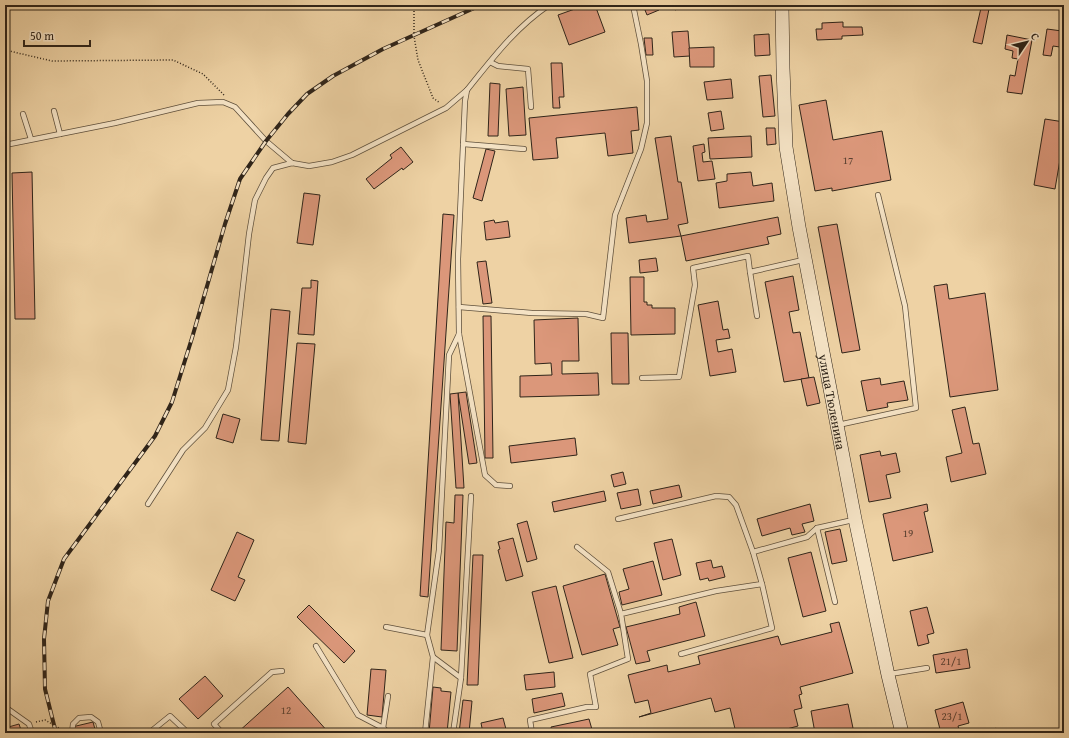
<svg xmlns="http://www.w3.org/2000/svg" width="1069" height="738" font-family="'Gentium Book Plus',serif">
<rect width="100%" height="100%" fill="#eed2a4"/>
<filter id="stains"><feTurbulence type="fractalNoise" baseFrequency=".005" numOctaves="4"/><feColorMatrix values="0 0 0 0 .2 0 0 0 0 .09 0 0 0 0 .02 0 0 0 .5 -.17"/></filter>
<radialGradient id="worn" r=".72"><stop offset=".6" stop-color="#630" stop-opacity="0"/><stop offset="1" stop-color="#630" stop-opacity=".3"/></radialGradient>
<g fill="#db977a" stroke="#2f2419">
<polygon points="586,5 595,5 605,32 569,45 558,15"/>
<polygon points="643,5 657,5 659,10 647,15"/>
<polygon points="673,5 685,5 685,6 675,10"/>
<polygon points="981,8 989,9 982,44 973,42"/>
<polygon points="843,22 843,27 862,27 863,35 842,36 842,39 817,40 816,29 822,29 822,23"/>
<polygon points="1047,29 1062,31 1060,47 1053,46 1051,56 1043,55"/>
<polygon points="688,31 690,56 674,57 672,32"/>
<polygon points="769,34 770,55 755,56 754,35"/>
<polygon points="1007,35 1032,40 1022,94 1007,92 1010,75 1015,76 1018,59 1012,58 1013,51 1005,49"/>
<polygon points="644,38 652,38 653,55 646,55"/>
<polygon points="714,47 714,67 690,67 689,48"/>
<polygon points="551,63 562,63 564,97 559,97 560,108 553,108"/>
<polygon points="771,75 775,116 763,117 759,76"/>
<polygon points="731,79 733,98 707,100 704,82"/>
<polygon points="490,83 500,84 498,136 488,136"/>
<polygon points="523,87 526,135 509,136 506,89"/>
<polygon points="826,100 833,140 882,131 891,180 832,191 832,188 815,191 799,105"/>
<polygon points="637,107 639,130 631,131 633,153 608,156 605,133 556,138 558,158 533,160 529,118"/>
<polygon points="721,111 724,129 711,131 708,113"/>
<polygon points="1045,119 1064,122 1064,136 1055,189 1034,185"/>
<polygon points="766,128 775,128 776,144 767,145"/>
<polygon points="671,136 678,182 681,182 688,223 678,225 681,236 629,243 626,218 646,215 647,222 668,219 655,138"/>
<polygon points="751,136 752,157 710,159 708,138"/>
<polygon points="704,144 705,152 702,153 703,162 712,161 715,179 698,181 693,146"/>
<polygon points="401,147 413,162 403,170 402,168 374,189 366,179 392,158 390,155"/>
<polygon points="486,149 495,151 482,201 473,198"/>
<polygon points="32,172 35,319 15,319 12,173"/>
<polygon points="751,172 753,186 772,183 774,201 719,208 716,183 727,181 727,174"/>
<polygon points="304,193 320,195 313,245 297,243"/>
<polygon points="443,214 454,215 428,597 420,596"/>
<polygon points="778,217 781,234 767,237 769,244 686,261 681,236"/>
<polygon points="494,220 495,223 508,221 510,237 486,240 484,222"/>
<polygon points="837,224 860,350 842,353 818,227"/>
<polygon points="656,258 658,271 640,273 639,260"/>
<polygon points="486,261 492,303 483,304 477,262"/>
<polygon points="793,276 799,310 789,312 793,333 800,332 809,378 784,382 765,282"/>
<polygon points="630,277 644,277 644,302 647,302 647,305 652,305 652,308 675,308 675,334 631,335"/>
<polygon points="311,280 318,281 314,335 298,334 302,288 311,288"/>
<polygon points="947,284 949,299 985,293 998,390 950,397 934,286"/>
<polygon points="718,301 723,330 728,329 730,338 716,340 718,352 732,349 736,372 710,376 698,305"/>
<polygon points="271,309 290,311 279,441 261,440"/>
<polygon points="483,316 491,316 493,458 485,458"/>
<polygon points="578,318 579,361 562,361 562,374 598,373 599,395 520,397 520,376 552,375 551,363 535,364 534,320"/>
<polygon points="611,333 628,333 629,384 612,384"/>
<polygon points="297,343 315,344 306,444 288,442"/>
<polygon points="814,377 820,403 807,406 801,379"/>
<polygon points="880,378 881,385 904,381 908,400 887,403 888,407 867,411 861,381"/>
<polygon points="466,392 477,463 469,464 458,393"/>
<polygon points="458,393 464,488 456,488 450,394"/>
<polygon points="965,407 973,444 979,443 986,474 951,482 946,457 962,453 952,410"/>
<polygon points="223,414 240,419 233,443 216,438"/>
<polygon points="575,438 577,455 511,463 509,446"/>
<polygon points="880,451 881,456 896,453 900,472 886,475 891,498 869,502 860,455"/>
<polygon points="623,472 626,484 614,487 611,475"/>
<polygon points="679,485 682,497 653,504 650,491"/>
<polygon points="638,489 641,505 621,509 617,493"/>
<polygon points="604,491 606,501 554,512 552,502"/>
<polygon points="455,495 463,495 457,651 441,650 446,522 454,523"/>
<polygon points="810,504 814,521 802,524 805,532 792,535 790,528 762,536 757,519"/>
<polygon points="927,504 928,511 924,512 933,552 893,561 883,514"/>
<polygon points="527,521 537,559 527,562 517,524"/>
<polygon points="840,529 847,561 832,564 825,532"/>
<polygon points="237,532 254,540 238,577 245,580 235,601 211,590"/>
<polygon points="513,538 523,576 506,581 498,550 500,549 498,542"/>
<polygon points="672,539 681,575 663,580 654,543"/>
<polygon points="811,552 826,611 803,617 788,558"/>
<polygon points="473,555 483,555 478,685 467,685"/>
<polygon points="711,560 713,568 722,566 725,577 709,581 708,578 700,580 696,563"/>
<polygon points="653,561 662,595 622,605 619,592 629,589 623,569"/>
<polygon points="605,574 620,627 613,629 618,645 582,655 563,586"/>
<polygon points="556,586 573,658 549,663 532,592"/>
<polygon points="696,602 705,636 647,651 650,661 636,664 626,627 680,614 679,607"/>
<polygon points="309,605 355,651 344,663 297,617"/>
<polygon points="927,607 934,633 927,635 929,643 918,646 910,611"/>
<polygon points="839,622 853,673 800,687 802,694 799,695 802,708 794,710 798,726 772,733 736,733 730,708 715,712 711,698 639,717 651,713 648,700 635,703 628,675 667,665 668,672 700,664 698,656 778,636 781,645 832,632 830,624"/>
<polygon points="967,649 970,668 936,673 933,655"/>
<polygon points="371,669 386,670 382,717 367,715"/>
<polygon points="554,672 555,687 526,690 524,675"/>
<polygon points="205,676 223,696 198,719 179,699"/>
<polygon points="288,687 329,733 237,733"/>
<polygon points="433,687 441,688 441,691 451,692 447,733 429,733"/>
<polygon points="562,693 565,706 534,713 532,699"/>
<polygon points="463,700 472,701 469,733 459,733"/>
<polygon points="963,702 969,723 958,726 960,733 941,733 935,710"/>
<polygon points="848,704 854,733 815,733 811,711"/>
<polygon points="503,718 507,733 483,733 481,723"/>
<polygon points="589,719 593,733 552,733 551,727"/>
<polygon points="93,722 96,733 75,733 72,727"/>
<polygon points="19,724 22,733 5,733 5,728"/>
</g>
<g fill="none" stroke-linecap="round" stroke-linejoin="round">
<g stroke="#5f503c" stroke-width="6">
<g id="service">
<polyline points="490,62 498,66 528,69 531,107"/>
<polyline points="1064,101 1064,99"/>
<polyline points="54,111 60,134"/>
<polyline points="23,114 31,139"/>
<polyline points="463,144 524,149"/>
<polyline points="5,145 115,123 198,103 223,102 235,107 266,141 292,163"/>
<polyline points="750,272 757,316"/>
<polyline points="459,307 532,313 586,314 603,318 615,215 641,149 647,123 647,81 641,44 633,5"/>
<polyline points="642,378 679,377 695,285 693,268 748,256 750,272 803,260"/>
<polyline points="838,425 916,408 905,306 878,195"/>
<path d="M510,486L496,485L485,475L459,334L458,259L465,101L467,90C492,59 515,28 549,5"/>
<polyline points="148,504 183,450 205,428 228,390 236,347 249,234 255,200 266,178 273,168 292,163 309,166 332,162 352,155 446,108 467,90"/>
<polyline points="618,519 716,496 729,497 736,505 753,552"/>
<polyline points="817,528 835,602"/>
<polyline points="577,547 608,572 621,614"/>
<polyline points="386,627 427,635"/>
<polyline points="316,646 358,715 383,728 389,733"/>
<polyline points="681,654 772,628 762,584"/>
<polyline points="890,674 927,668"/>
<polyline points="461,678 471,496"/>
<polyline points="5,707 29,724 32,733"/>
<polyline points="383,728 388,696"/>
<polyline points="72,733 73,724 79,718 91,717 98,722 101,733"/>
<polyline points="149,733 170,716 188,733"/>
<polyline points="222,733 214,724 272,672 282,671"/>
<polyline points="425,733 433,657"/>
<polyline points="453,733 461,678 433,657 427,635 439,550 449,355 459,334"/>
<polyline points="532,733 530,720 587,707 596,707 590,674 628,659 621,614 716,591 762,584 753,552 807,537 817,528 853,520"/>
<polyline points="995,733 996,731"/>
</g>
</g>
<g stroke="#2f2419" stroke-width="14">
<g id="secondary">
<path id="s1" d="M782,5L783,68L786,147L799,227L855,519L888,675L902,733"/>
</g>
</g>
<g stroke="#2f2419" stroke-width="1.5" stroke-dasharray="1 2" stroke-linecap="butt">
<polyline points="414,5 414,36 418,60 433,98 440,103"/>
<polyline points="5,50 52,61 173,60 203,74 224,95"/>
<polyline points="36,722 45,720 66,732"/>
</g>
<use href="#service" stroke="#f4e2c4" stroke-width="4.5"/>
<use href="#secondary" stroke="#f4e2c4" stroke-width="13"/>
<g stroke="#2f2419" stroke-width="4">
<polyline id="rail" points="56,733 45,689 44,639 48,601 64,559 155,436 172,402 192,338 225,224 240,179 266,141 288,114 307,94 333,76 383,49 481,5"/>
</g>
<use href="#rail" stroke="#f4e2c4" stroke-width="2.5" stroke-dasharray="8" stroke-linecap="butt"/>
</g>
<g text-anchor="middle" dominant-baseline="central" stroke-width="3" stroke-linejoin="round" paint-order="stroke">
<g font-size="11" fill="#5a4131">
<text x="848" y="160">17</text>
<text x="908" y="533">19</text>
<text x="951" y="661">21/1</text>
<text x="286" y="710">12</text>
<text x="952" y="716">23/1</text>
</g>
<g font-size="13" fill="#2f2419" stroke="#f4e2c4">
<text stroke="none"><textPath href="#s1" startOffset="401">улица Тюленина</textPath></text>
</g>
</g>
<rect width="1069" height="738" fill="none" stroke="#eed2a4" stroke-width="20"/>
<rect x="6" y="6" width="1057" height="726" fill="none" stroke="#2f2419" stroke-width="2"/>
<rect x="10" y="10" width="1049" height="718" fill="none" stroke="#2f2419"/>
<g transform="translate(1027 42) rotate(55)" stroke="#f4e2c4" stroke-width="3" paint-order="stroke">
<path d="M0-3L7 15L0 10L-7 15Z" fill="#2f2419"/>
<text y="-6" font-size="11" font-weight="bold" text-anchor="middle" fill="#2f2419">С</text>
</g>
<path d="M24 40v6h66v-6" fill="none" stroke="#2f2419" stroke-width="2"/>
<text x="30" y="40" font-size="12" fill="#2f2419" stroke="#f4e2c4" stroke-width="3" paint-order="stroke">50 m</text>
<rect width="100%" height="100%" filter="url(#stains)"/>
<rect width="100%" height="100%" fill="url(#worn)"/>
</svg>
